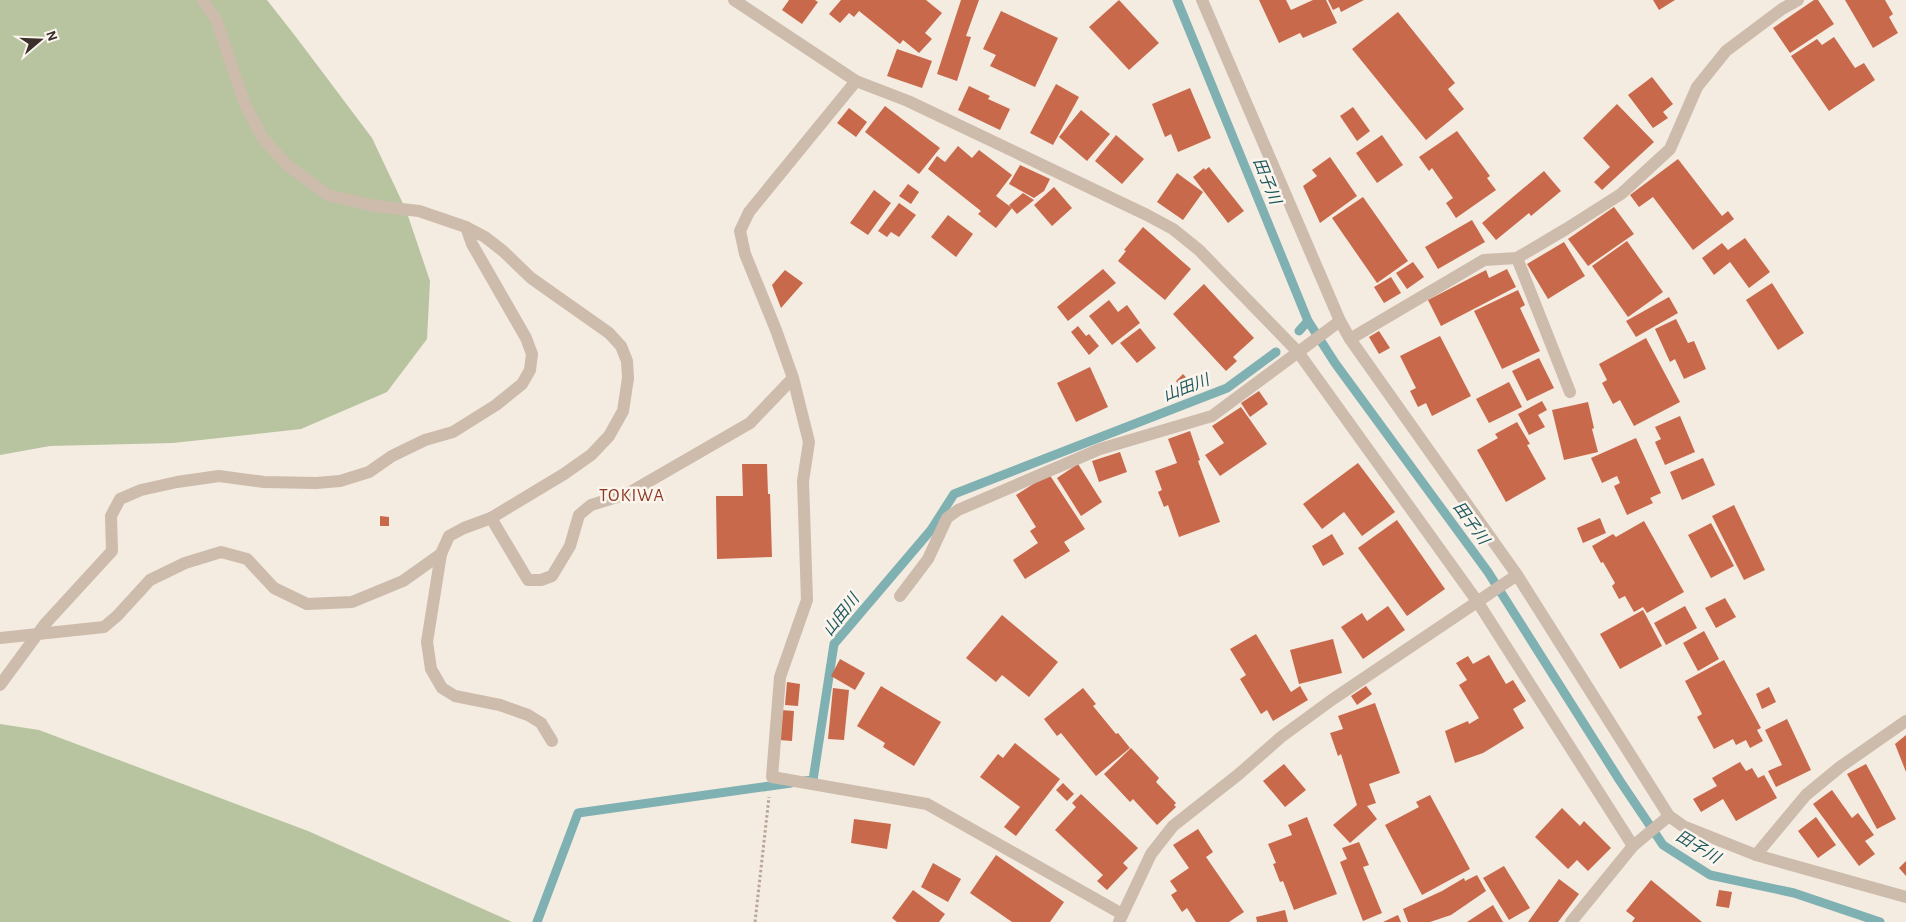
<svg xmlns="http://www.w3.org/2000/svg" width="1906" height="922" font-family="'Alegreya Sans','Noto Sans JP',sans-serif">
<rect width="100%" height="100%" fill="#f4ebe1"/>
<g fill="#b8c4a0">
<polygon points="0,0 267,0 296,37 372,138 406,210 430,281 427,339 387,392 301,429 173,443 50,446 0,455"/>
<polygon points="0,724 39,730 308,831 512,922 0,922"/>
</g>
<g fill="none" stroke-linecap="round" stroke-linejoin="round">
<g stroke="#7fb0b2" stroke-width="9">
<polyline points="1177,0 1308,321 1335,363 1488,572 1620,781 1663,845 1710,875 1794,893 1880,922"/>
<polyline points="1299,331 1308,321"/>
<polyline points="804,781 813,780 834,644 931,530 954,494 1227,388 1276,352"/>
<polyline points="537,922 578,813 791,783"/>
</g>
</g>
<g fill="#c8694b">
<polygon points="789,0 815,0 818,2 802,24 782,10"/>
<polygon points="841,0 926,0 942,13 925,33 932,39 919,53 903,40 900,44 859,11 854,17 849,13 840,23 829,14"/>
<polygon points="961,0 979,0 966,36 971,37 957,81 937,74"/>
<polygon points="1119,0 1159,43 1129,70 1089,27"/>
<polygon points="1259,0 1286,0 1291,10 1313,0 1326,0 1337,23 1303,38 1300,33 1279,43"/>
<polygon points="1328,0 1364,0 1341,12 1339,7 1333,10"/>
<polygon points="1653,0 1675,0 1659,10"/>
<polygon points="1814,0 1818,0 1834,24 1790,53 1773,28"/>
<polygon points="1845,0 1885,0 1893,14 1889,17 1898,33 1873,48"/>
<polygon points="1001,11 1058,38 1035,87 990,66 996,55 983,49"/>
<polygon points="1398,12 1455,83 1448,89 1464,109 1426,140 1352,49"/>
<polygon points="1834,37 1855,68 1864,63 1875,80 1829,111 1791,56 1817,39 1822,45"/>
<polygon points="897,49 932,61 922,88 887,76"/>
<polygon points="1652,77 1673,104 1663,112 1668,118 1653,128 1628,95"/>
<polygon points="1056,84 1079,97 1053,145 1030,133"/>
<polygon points="969,86 990,96 988,99 1010,109 1000,130 958,110"/>
<polygon points="1190,88 1211,138 1178,152 1171,134 1165,137 1152,104"/>
<polygon points="1617,104 1654,142 1602,190 1594,182 1610,167 1583,138"/>
<polygon points="885,106 940,148 919,174 865,132"/>
<polygon points="1353,107 1370,131 1357,141 1340,116"/>
<polygon points="849,108 867,122 856,137 837,123"/>
<polygon points="1081,110 1110,134 1087,161 1059,137"/>
<polygon points="1457,131 1490,176 1487,178 1496,190 1456,218 1446,203 1453,198 1432,168 1429,171 1419,157"/>
<polygon points="1116,135 1144,159 1122,184 1095,161"/>
<polygon points="1382,135 1403,165 1377,183 1356,153"/>
<polygon points="958,146 972,158 979,150 1012,175 996,196 1012,208 996,228 978,214 981,211 928,169 937,156 945,162"/>
<polygon points="1330,157 1357,196 1320,223 1303,186 1317,176 1312,170"/>
<polygon points="1678,159 1722,216 1728,211 1734,219 1693,250 1653,197 1639,207 1630,195"/>
<polygon points="1020,165 1050,179 1044,191 1034,198 1009,184"/>
<polygon points="1209,167 1244,211 1228,223 1193,177 1204,168 1205,170"/>
<polygon points="1544,171 1561,191 1531,216 1529,213 1496,240 1482,223"/>
<polygon points="1177,173 1203,192 1183,220 1157,202"/>
<polygon points="908,184 919,192 911,204 899,196"/>
<polygon points="1054,187 1072,208 1052,226 1034,205"/>
<polygon points="874,190 891,203 868,235 850,223"/>
<polygon points="1023,193 1034,200 1017,214 1009,205"/>
<polygon points="1363,197 1408,261 1377,283 1332,218"/>
<polygon points="899,203 916,215 899,237 891,232 887,237 878,231"/>
<polygon points="1614,207 1634,234 1588,266 1568,239"/>
<polygon points="948,215 973,234 956,257 931,237"/>
<polygon points="1472,220 1485,242 1438,269 1425,247"/>
<polygon points="1143,227 1191,269 1165,300 1118,261 1126,251 1124,250"/>
<polygon points="1745,238 1770,272 1749,288 1730,262 1714,275 1702,258 1722,243 1728,250"/>
<polygon points="1627,241 1663,292 1628,317 1592,266"/>
<polygon points="1564,242 1585,276 1548,299 1527,264"/>
<polygon points="1413,262 1424,277 1407,289 1396,273"/>
<polygon points="1103,269 1116,283 1068,321 1057,307"/>
<polygon points="1507,269 1516,287 1441,326 1428,300 1486,270 1489,278"/>
<polygon points="785,270 803,283 781,308 772,285"/>
<polygon points="1391,277 1401,293 1384,303 1374,287"/>
<polygon points="1772,283 1804,333 1778,350 1746,300"/>
<polygon points="1204,284 1254,338 1233,357 1237,361 1226,371 1173,314"/>
<polygon points="1518,290 1525,305 1520,308 1540,351 1502,369 1474,311"/>
<polygon points="1669,297 1678,313 1636,337 1626,321"/>
<polygon points="1109,300 1118,312 1127,305 1140,323 1112,345 1089,316"/>
<polygon points="1676,319 1688,343 1694,341 1706,369 1684,379 1675,359 1670,362 1655,329"/>
<polygon points="1078,326 1086,336 1089,334 1099,346 1089,355 1071,332"/>
<polygon points="1140,328 1156,348 1137,363 1120,343"/>
<polygon points="1379,331 1390,348 1379,354 1369,337"/>
<polygon points="1440,336 1471,396 1432,416 1426,403 1418,407 1410,391 1416,388 1400,356"/>
<polygon points="1646,338 1680,402 1634,426 1620,400 1613,404 1602,383 1607,380 1599,364"/>
<polygon points="1539,358 1554,388 1527,401 1512,371"/>
<polygon points="1090,367 1108,407 1076,422 1057,383"/>
<polygon points="1183,374 1196,388 1188,395 1176,381"/>
<polygon points="1509,382 1522,407 1489,423 1476,399"/>
<polygon points="1259,391 1268,404 1250,417 1241,403"/>
<polygon points="1542,401 1547,410 1538,415 1545,427 1529,435 1518,414"/>
<polygon points="1588,402 1594,428 1592,429 1598,452 1564,460 1552,410"/>
<polygon points="1241,407 1267,444 1220,476 1205,455 1224,443 1212,426"/>
<polygon points="1680,416 1695,452 1665,465 1655,442 1661,439 1655,427"/>
<polygon points="1517,422 1530,444 1527,445 1546,479 1506,502 1477,450 1498,438 1495,434"/>
<polygon points="1190,431 1200,460 1198,461 1220,522 1179,537 1168,505 1164,507 1158,492 1162,490 1155,471 1177,463 1168,439"/>
<polygon points="1636,438 1661,493 1650,498 1653,503 1627,515 1614,486 1620,483 1617,476 1602,483 1591,458"/>
<polygon points="1120,452 1127,472 1099,482 1092,461"/>
<polygon points="1703,458 1715,485 1682,500 1670,472"/>
<polygon points="1358,463 1395,512 1362,536 1344,512 1322,529 1303,504"/>
<polygon points="742,464 767,464 768,494 770,494 772,557 717,559 716,496 743,496"/>
<polygon points="1078,464 1102,502 1081,516 1057,478"/>
<polygon points="1049,474 1085,529 1064,542 1070,551 1025,579 1013,560 1038,543 1030,531 1036,527 1016,495"/>
<polygon points="1734,505 1765,570 1744,580 1712,516"/>
<polygon points="380,516 389,517 389,526 380,526"/>
<polygon points="1600,518 1606,533 1583,543 1577,528"/>
<polygon points="1397,520 1445,589 1407,616 1358,548"/>
<polygon points="1644,521 1684,592 1647,613 1643,607 1634,612 1625,596 1619,599 1612,586 1615,583 1603,562 1601,563 1592,546 1613,534 1616,537"/>
<polygon points="1711,523 1734,566 1711,578 1688,535"/>
<polygon points="1332,534 1344,554 1323,566 1312,546"/>
<polygon points="1725,598 1736,617 1716,628 1705,608"/>
<polygon points="1388,606 1405,630 1363,659 1341,627 1362,613 1367,621"/>
<polygon points="1685,606 1697,628 1666,645 1654,623"/>
<polygon points="1643,610 1662,646 1620,669 1600,634"/>
<polygon points="1002,615 1058,662 1029,697 1002,675 996,682 966,658"/>
<polygon points="1704,631 1719,659 1698,671 1683,643"/>
<polygon points="1256,634 1291,692 1300,686 1308,700 1273,721 1267,710 1261,714 1240,679 1246,675 1230,649"/>
<polygon points="1333,639 1342,673 1299,684 1290,650"/>
<polygon points="1489,655 1506,684 1513,680 1526,701 1513,709 1524,728 1483,753 1455,763 1445,731 1468,721 1469,724 1479,718 1459,685 1467,680 1456,663 1468,656 1473,664"/>
<polygon points="840,659 865,673 855,690 831,676"/>
<polygon points="1724,660 1761,728 1757,730 1763,741 1750,748 1746,740 1736,745 1733,739 1714,749 1697,717 1702,714 1685,681"/>
<polygon points="787,682 800,684 798,706 785,705"/>
<polygon points="881,686 941,722 914,766 883,747 885,743 857,726"/>
<polygon points="1366,686 1372,694 1357,705 1351,696"/>
<polygon points="1769,687 1776,702 1762,709 1756,694"/>
<polygon points="833,688 849,690 844,740 828,739"/>
<polygon points="1083,688 1096,704 1093,706 1116,734 1118,733 1130,748 1096,776 1061,733 1057,736 1044,719"/>
<polygon points="1375,703 1400,773 1369,784 1376,803 1367,806 1377,819 1350,843 1333,825 1357,805 1341,754 1338,756 1330,733 1343,729 1338,716"/>
<polygon points="781,710 794,711 792,741 779,740"/>
<polygon points="1787,719 1811,770 1776,787 1768,771 1782,765 1765,730"/>
<polygon points="1906,735 1906,772 1895,744"/>
<polygon points="1015,743 1060,779 1016,836 1004,827 1020,807 980,777 998,754 1003,758"/>
<polygon points="1131,748 1159,778 1156,782 1176,803 1174,805 1176,807 1157,825 1133,799 1130,802 1104,774"/>
<polygon points="1740,762 1746,771 1752,768 1758,778 1764,775 1777,798 1736,821 1723,799 1701,812 1693,799 1717,786 1712,778"/>
<polygon points="1284,764 1306,790 1285,807 1263,781"/>
<polygon points="1866,764 1896,819 1877,829 1847,774"/>
<polygon points="1063,783 1074,794 1067,801 1056,790"/>
<polygon points="1832,790 1852,818 1858,813 1874,835 1865,841 1875,854 1859,866 1813,804"/>
<polygon points="1081,794 1138,848 1123,863 1128,868 1107,890 1097,881 1103,875 1055,830 1076,807 1072,803"/>
<polygon points="1430,795 1470,869 1422,895 1385,825 1419,807 1416,802"/>
<polygon points="1562,808 1580,826 1584,821 1611,848 1588,871 1577,860 1568,869 1535,837"/>
<polygon points="1307,817 1337,894 1294,910 1283,881 1280,882 1273,864 1276,863 1268,844 1292,835 1288,825"/>
<polygon points="1816,817 1836,845 1818,858 1798,831"/>
<polygon points="854,819 891,824 887,849 851,843"/>
<polygon points="1198,829 1213,852 1206,857 1244,912 1229,922 1196,922 1187,908 1182,912 1171,895 1177,891 1170,881 1189,868 1173,845"/>
<polygon points="1359,842 1369,865 1363,867 1382,913 1363,921 1340,862 1347,859 1342,848"/>
<polygon points="996,855 1064,902 1050,922 1012,922 970,893"/>
<polygon points="1906,861 1906,876 1899,868"/>
<polygon points="933,863 961,879 948,902 921,887"/>
<polygon points="1504,866 1530,908 1509,920 1483,878"/>
<polygon points="1477,875 1486,891 1451,915 1430,922 1408,922 1403,909 1442,891 1464,878 1465,881"/>
<polygon points="1559,879 1579,894 1558,922 1528,922"/>
<polygon points="1651,880 1702,922 1632,922 1635,918 1626,911"/>
<polygon points="913,890 945,914 939,922 897,922 892,918"/>
<polygon points="1719,890 1732,892 1729,908 1716,906"/>
<polygon points="1493,905 1503,922 1467,922"/>
<polygon points="1285,910 1288,922 1257,922 1256,917"/>
<polygon points="1398,915 1401,922 1383,922"/>
</g>
<g fill="none" stroke-linecap="round" stroke-linejoin="round">
<polyline stroke="#b9a596" stroke-width="3" stroke-dasharray="2.5 2.5" stroke-linecap="butt" points="755,922 769,797"/>
<g stroke="#cdbbac" stroke-width="12">
<polyline points="202,0 216,19 244,102 262,137 287,165 328,195 375,206 419,211 466,227 485,237 503,251 531,278 609,333 621,346 627,361 628,378 623,411 609,436 591,455 564,474 491,518 464,528 449,536 441,554 427,642 431,669 442,688 455,696 500,705 528,715 541,723 552,741"/>
<polyline points="734,0 856,81 908,101 1147,215 1173,229 1199,250 1298,352 1477,601 1633,846 1669,816"/>
<polyline points="1202,0 1340,321 1350,339 1517,575 1669,816 1683,826 1756,855 1906,897"/>
<polyline points="856,81 749,212 740,231 745,254 776,330 793,378 809,442 803,481 807,600 780,677 772,777 927,804 1122,914"/>
<polyline points="1517,258 1570,392"/>
<polyline points="1350,339 1484,260 1517,258 1566,229 1621,194 1670,149 1697,87 1726,51 1782,9 1798,0"/>
<polyline points="491,518 528,580 541,580 552,576 570,546 579,515 591,505 627,494 750,423 793,378"/>
<polyline points="900,596 928,559 947,518 958,510 1100,449 1212,416 1340,321"/>
<polyline points="0,638 104,627 117,616 150,580 185,563 221,552 247,559 274,588 307,604 352,602 403,581 441,554"/>
<polyline points="0,685 45,624 112,551 111,516 120,499 141,490 177,482 219,476 264,482 316,483 340,481 369,472 392,456 425,440 453,432 496,405 522,384 530,370 532,354 526,338 472,244 466,227"/>
<polyline points="1756,855 1806,795 1840,767 1906,721"/>
<polyline points="1119,922 1151,854 1173,826 1239,774 1281,737 1333,699 1517,575"/>
<polyline points="1571,922 1633,846"/>
</g>
</g>
<g text-anchor="middle" dominant-baseline="central" stroke-width="5" stroke-linejoin="round" paint-order="stroke">
<g font-size="16" font-style="italic" fill="#1f5a5e" stroke="#fbf5ee">
<text transform="translate(1267 181) rotate(68)">田子川</text>
<text transform="translate(1186 388) rotate(-21)">山田川</text>
<text transform="translate(1471 523) rotate(54)">田子川</text>
<text transform="translate(841 615) rotate(-52)">山田川</text>
<text transform="translate(1698 847) rotate(31)">田子川</text>
</g>
<g font-size="18" letter-spacing="1" fill="#8c3b22" stroke="#fbf5ee">
<text x="632" y="496">TOKIWA</text>
</g>
</g>
<g transform="translate(40 40) rotate(71)" stroke="#fbf5ee" stroke-width="4" paint-order="stroke">
<path d="M0-4L9 19L0 12L-9 19Z" fill="#3b302b"/>
<text y="-8" font-size="14" font-weight="bold" text-anchor="middle" fill="#3b302b">N</text>
</g>
</svg>
